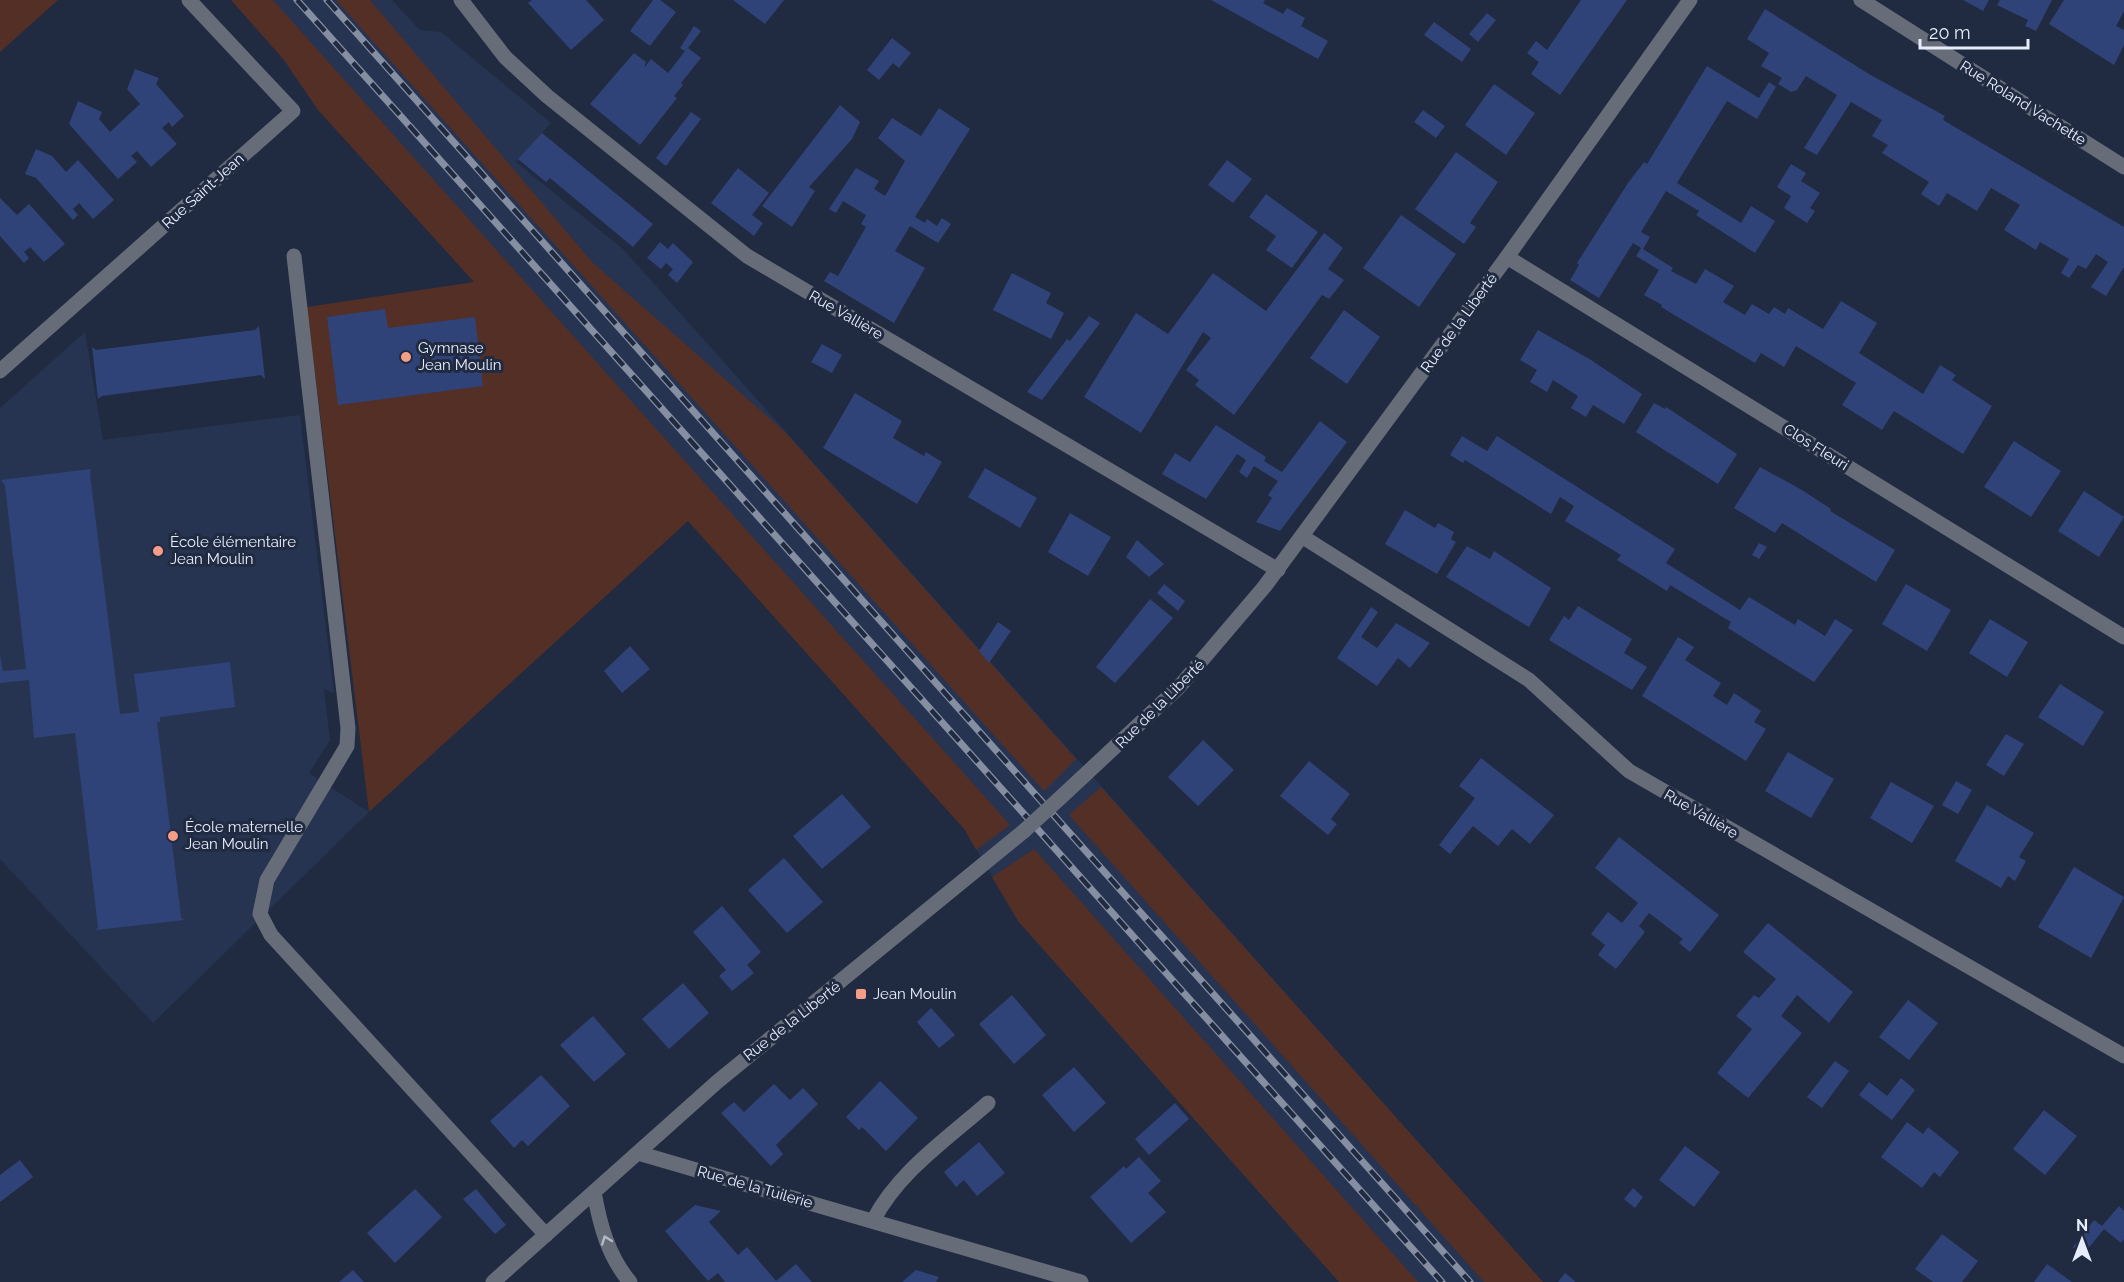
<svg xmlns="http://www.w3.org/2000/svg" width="2124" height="1282" font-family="Raleway,sans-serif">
<rect width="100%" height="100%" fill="#202a41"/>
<g fill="#273451">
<polygon points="231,0 392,0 420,30 441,32 551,123 516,162 624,250 1543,1282 1339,1282 1018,921 965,830 416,214 318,110 284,60"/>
<polygon points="85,332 103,440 300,415 334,693 324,689 330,740 309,773 369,812 153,1023 0,859 0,408"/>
</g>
<g fill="#542f25">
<polygon points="0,0 58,0 0,52"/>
<polygon points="231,0 273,0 1010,825 976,850 965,830 688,521 369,812 307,307 474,282 318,110 284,60"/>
<polygon points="336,0 370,0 592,262 785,432 1076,759 1044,791"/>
<polygon points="1101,787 1543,1282 1484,1282 1069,815"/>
<polygon points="1034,849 1418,1282 1339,1282 1018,921 992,877"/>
</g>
<g fill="#2f4378">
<polygon points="532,0 586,0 604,20 571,50 528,3"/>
<polygon points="653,0 660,0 676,12 650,46 630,31"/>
<polygon points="733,0 784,0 765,24"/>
<polygon points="1211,0 1265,0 1263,3 1283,14 1287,8 1305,18 1301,26 1328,41 1318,59"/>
<polygon points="1581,0 1627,0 1560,95 1531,74 1539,62 1527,53 1536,41 1547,50"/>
<polygon points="1963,0 1989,0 1983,11"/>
<polygon points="2000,0 2052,0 2036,31 2025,26 2028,20 1997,5"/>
<polygon points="2064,0 2124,0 2124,11 2116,26 2124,30 2124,45 2114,65 2049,24"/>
<polygon points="1765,9 1869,74 1945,116 1943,120 2124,227 2124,267 2106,296 2091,287 2108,262 2096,254 2086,269 2078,265 2069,278 2061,273 2069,259 2040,242 2036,250 2004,230 2020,205 1991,188 1977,211 1947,193 1939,206 1921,194 1929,182 1882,153 1888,145 1872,136 1882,120 1851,102 1817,155 1804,148 1837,95 1806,76 1797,90 1791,92 1778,84 1782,78 1761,66 1769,53 1747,39"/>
<polygon points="1487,13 1496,20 1478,42 1469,34"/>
<polygon points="1434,22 1471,49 1462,62 1424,35"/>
<polygon points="694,26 701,31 688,48 701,58 681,83 683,85 674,96 677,98 640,145 590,104 634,53 646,62 644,68 651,59 668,73 685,51 680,48"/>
<polygon points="892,38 911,53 899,68 893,63 879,80 867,70"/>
<polygon points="1707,66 1759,98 1769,82 1776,87 1757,119 1727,101 1677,183 1741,223 1751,206 1775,221 1755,253 1696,215 1699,211 1666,191 1641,232 1650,237 1643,249 1673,268 1671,271 1696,284 1705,269 1734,286 1723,302 1745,315 1752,304 1769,314 1774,307 1785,314 1788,308 1823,329 1841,301 1877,323 1859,353 1923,394 1940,365 1956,375 1952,380 1992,406 1963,454 1894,411 1882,430 1842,405 1856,383 1796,346 1784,367 1761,353 1755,363 1661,307 1662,305 1644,295 1659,270 1636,256 1641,248 1633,243 1599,298 1570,280 1579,265 1577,263 1628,183 1644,162 1647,164"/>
<polygon points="135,69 159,78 156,84 184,116 172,127 169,122 162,128 177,144 151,167 137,151 131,156 137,162 118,179 69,124 78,101 102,112 99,119 110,132 140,104 127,89"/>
<polygon points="1494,84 1535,113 1506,155 1465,125"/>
<polygon points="840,105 860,122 852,139 809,187 815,191 792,227 762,206"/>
<polygon points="939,108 970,129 915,217 925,223 927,219 937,226 942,218 951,224 938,243 910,226 895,251 925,268 894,323 824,281 830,272 838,276 866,227 861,224 866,215 843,201 836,213 829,209 856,168 879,181 874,189 885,196 905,161 878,138 892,118 921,136"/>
<polygon points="1423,110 1445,126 1436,138 1414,122"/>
<polygon points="691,112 701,119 666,166 656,158"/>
<polygon points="542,133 653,224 633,247 550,178 546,182 518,159"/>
<polygon points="36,149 52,156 66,172 78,160 114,200 93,219 79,203 73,209 78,215 73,220 36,178 25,174"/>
<polygon points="1456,152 1498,182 1470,223 1476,227 1464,244 1415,209"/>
<polygon points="1227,160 1252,179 1233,203 1208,185"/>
<polygon points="1791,164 1806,173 1801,181 1820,193 1810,208 1815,211 1807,223 1784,208 1791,196 1777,187"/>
<polygon points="738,168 769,193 752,215 763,223 754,236 711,203"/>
<polygon points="1266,194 1318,232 1292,268 1266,250 1276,236 1249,217"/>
<polygon points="0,198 17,215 29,204 65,244 44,262 30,247 24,252 29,258 24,263 0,236"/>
<polygon points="1401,215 1456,254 1419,307 1363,268"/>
<polygon points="1324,233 1343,248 1328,269 1344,280 1329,299 1322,295 1234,415 1195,385 1199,380 1186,370 1211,338 1203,332 1141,433 1084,397 1136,313 1168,334 1213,273 1266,311"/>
<polygon points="660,242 668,249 673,243 693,262 677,283 668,275 673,269 666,263 661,269 647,258"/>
<polygon points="1012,273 1051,293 1046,303 1064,313 1051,339 993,310"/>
<polygon points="385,309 388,328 475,317 483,386 338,405 327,317"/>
<polygon points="1344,310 1380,337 1347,384 1310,358"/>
<polygon points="1089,316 1100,323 1042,400 1027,392 1067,339 1070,341"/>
<polygon points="259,326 265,379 261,375 102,396 98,399 92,347 96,350 255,330"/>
<polygon points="1538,330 1591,360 1642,394 1624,424 1593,405 1586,417 1571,408 1578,396 1553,380 1547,392 1530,382 1537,370 1520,360"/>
<polygon points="822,344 842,355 832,373 811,362"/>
<polygon points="855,393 902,421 893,438 924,456 926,452 942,462 917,504 823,448"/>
<polygon points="1654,403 1665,409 1666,407 1737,454 1718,484 1636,432"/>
<polygon points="1320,421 1347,442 1280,531 1256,522 1272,498 1268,495 1278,481 1254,466 1247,478 1239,472 1246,460 1237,454 1206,499 1162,474 1175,453 1190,462 1216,425 1266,457 1264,461 1282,472"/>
<polygon points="1462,436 1487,451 1497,436 1675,549 1666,563 1740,610 1749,597 1795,625 1798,619 1825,636 1835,619 1853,630 1814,682 1728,628 1731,622 1670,585 1667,591 1617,560 1621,555 1565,521 1574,506 1560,497 1551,514 1465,460 1463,463 1450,455"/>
<polygon points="2014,441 2061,471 2031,517 1984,487"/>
<polygon points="1760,467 1802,490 1831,509 1830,511 1895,550 1876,582 1782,523 1775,533 1734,508"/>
<polygon points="985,468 1037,498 1020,528 968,497"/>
<polygon points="91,469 90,475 120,714 139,712 134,674 230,662 235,707 160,717 160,722 157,722 181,917 184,920 96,930 98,927 75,733 34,738 29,680 0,683 0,655 3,671 26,669 5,485 1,480"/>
<polygon points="2084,491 2124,517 2099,557 2058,531"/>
<polygon points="1405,510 1435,528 1438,523 1454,532 1451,539 1456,542 1437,574 1385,544"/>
<polygon points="1070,513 1111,537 1088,576 1048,552"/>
<polygon points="1137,540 1164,564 1149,577 1126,557"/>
<polygon points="1759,543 1767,547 1759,559 1752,555"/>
<polygon points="1467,546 1490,559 1494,551 1551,588 1529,627 1446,577"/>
<polygon points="1164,584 1185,601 1178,611 1157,593"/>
<polygon points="1906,584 1951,610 1927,651 1882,624"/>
<polygon points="1150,599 1173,618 1115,683 1096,667"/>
<polygon points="1578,606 1632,639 1624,653 1647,667 1632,690 1549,640 1564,616 1569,620"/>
<polygon points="1371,607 1378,612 1361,637 1377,648 1396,623 1430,643 1410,668 1398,658 1377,686 1337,658"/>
<polygon points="1990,619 2028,642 2007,677 1969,653"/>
<polygon points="998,622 1011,631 989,663 979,651"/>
<polygon points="1678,637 1694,647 1685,660 1721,683 1713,696 1727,705 1734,693 1761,711 1754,722 1766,729 1746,761 1642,696"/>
<polygon points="630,646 650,669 622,693 604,671"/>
<polygon points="2060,684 2104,712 2083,746 2038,717"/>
<polygon points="2006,734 2024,744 2004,776 1986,765"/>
<polygon points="1203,740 1234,770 1198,806 1168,777"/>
<polygon points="1788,752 1834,779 1811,818 1765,791"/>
<polygon points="1481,758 1554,815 1530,844 1512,829 1498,846 1473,826 1450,854 1439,845 1475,798 1459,786"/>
<polygon points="1309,761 1350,794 1331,819 1337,824 1328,835 1280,796"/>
<polygon points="1956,781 1972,790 1958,814 1942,805"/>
<polygon points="1891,782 1934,806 1912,843 1870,818"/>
<polygon points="842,794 871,827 822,869 793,836"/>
<polygon points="1987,805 2034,833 2019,857 2026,861 2015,881 2008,876 2001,888 1955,861"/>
<polygon points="1619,837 1719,915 1690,952 1679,943 1683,939 1649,913 1639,926 1645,932 1616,969 1598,955 1605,945 1591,934 1608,912 1622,923 1638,903 1595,868"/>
<polygon points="784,858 823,902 787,933 748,890"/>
<polygon points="2074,867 2124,897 2091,958 2038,927"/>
<polygon points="722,906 761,952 747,965 754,973 732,991 719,976 726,970 693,932"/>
<polygon points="1768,923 1853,992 1829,1023 1797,995 1781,1016 1802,1033 1748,1098 1717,1073 1752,1029 1736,1016 1754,995 1759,998 1776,979 1743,952"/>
<polygon points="683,983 709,1013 669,1049 642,1019"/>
<polygon points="1012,995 1046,1035 1014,1064 979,1024"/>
<polygon points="1908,1000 1938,1023 1909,1060 1879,1037"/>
<polygon points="931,1008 955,1035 939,1048 917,1022"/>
<polygon points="593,1016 626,1054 594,1082 560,1045"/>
<polygon points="1835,1061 1849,1071 1822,1108 1807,1097"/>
<polygon points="1074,1067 1106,1103 1074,1132 1042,1095"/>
<polygon points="541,1075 570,1106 528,1146 522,1140 514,1148 490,1121"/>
<polygon points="1901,1078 1915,1090 1892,1120 1859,1095 1869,1082 1887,1096"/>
<polygon points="880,1081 918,1118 886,1151 862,1127 859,1130 846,1117"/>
<polygon points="774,1084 790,1100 803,1088 818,1104 776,1145 783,1154 771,1166 721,1113 734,1102 744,1112"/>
<polygon points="1175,1103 1189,1119 1149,1155 1135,1139"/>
<polygon points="2044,1110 2077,1136 2045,1175 2013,1149"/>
<polygon points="1907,1122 1923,1134 1928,1127 1959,1152 1940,1177 1934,1172 1922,1188 1881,1157"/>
<polygon points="979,1142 1005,1173 977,1196 964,1180 956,1187 944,1172"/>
<polygon points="1685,1146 1720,1172 1694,1207 1659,1180"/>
<polygon points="1139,1157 1161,1181 1148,1193 1166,1212 1131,1243 1090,1197 1124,1166 1126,1169"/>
<polygon points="20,1160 33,1177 0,1202 0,1175"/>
<polygon points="1633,1188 1643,1197 1635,1208 1624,1199"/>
<polygon points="415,1189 442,1217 395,1263 367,1233"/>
<polygon points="476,1189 506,1225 495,1234 463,1199"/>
<polygon points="695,1205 721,1211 709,1222 738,1255 747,1247 776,1281 796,1264 812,1282 725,1282 718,1273 708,1281 665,1231"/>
<polygon points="2119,1206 2124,1211 2124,1239 2121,1243 2104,1229 2083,1255 2073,1247 2094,1220 2102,1226"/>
<polygon points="1942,1234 1978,1261 1962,1282 1933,1282 1915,1269"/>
<polygon points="2047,1264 2072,1282 2034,1282"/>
<polygon points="353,1270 364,1282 339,1282"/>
<polygon points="916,1270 939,1277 936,1282 902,1282"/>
<polygon points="1565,1273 1575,1281 1574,1282 1558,1282"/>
</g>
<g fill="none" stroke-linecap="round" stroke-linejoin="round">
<g stroke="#666c78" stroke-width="15">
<polyline points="461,0 505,57 547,96 747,256 1278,570"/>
<polyline points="1861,0 2124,167"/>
<polyline points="294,256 348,728 347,746 267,880 260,914 271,935 546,1235"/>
<polyline points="1507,257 2124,637"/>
<polyline points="0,371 293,111 189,0"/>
<polyline points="1303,537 1529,680 1629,771 2124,1056"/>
<polyline points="1059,799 1179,687 1265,586 1507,257 1690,0"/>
<polyline points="638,1153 1081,1282"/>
<path d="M594,1192C600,1225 608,1256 630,1282"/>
<path d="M873,1221C898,1172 947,1139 988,1103"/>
<polyline points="493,1282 717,1082 1024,831"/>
</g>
<g stroke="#868fa2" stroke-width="7">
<g id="rail">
<polyline points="297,0 1442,1282"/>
<polyline points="327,0 1470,1282"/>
</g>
</g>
<use href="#rail" stroke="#202a41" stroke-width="4.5" stroke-dasharray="14" stroke-linecap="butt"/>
<polyline stroke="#666c78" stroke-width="15" points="1024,831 1059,799"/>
</g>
<defs><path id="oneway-chevron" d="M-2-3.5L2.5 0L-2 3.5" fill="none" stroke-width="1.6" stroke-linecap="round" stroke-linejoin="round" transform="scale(1.5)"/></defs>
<use stroke="#b3bac8" href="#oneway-chevron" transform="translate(606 1240) rotate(-110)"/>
<g fill="#f49e88" stroke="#202a41" stroke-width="2">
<circle cx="406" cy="357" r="6"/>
<circle cx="158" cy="551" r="6"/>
<circle cx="173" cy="836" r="6"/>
<rect x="855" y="988" width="12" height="12" rx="3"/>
</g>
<g text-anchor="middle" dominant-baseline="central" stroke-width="6" stroke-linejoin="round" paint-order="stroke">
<g font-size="15" fill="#e6eefe" stroke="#202a41">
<text transform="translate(2023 103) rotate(32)">Rue Roland Vachette</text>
<text transform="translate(203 191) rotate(-42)">Rue Saint-Jean</text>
<text transform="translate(846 315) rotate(30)">Rue Vallière</text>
<text transform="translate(1459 323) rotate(-54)">Rue de la Liberté</text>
<text transform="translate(1816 447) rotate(32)">Clos Fleuri</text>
<text transform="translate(1160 704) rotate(-45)">Rue de la Liberté</text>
<text transform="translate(1701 814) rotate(30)">Rue Vallière</text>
<text transform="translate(792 1021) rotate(-38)">Rue de la Liberté</text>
<text transform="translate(755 1187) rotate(16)">Rue de la Tuilerie</text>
</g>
<g font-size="15" fill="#e6eefe" stroke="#202a41" text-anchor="start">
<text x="418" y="348">Gymnase<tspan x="418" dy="17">Jean Moulin</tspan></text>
<text x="170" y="542">École élémentaire<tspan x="170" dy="17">Jean Moulin</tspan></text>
<text x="185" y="827">École maternelle<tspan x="185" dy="17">Jean Moulin</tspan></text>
<text x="873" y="994">Jean Moulin</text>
</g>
</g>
<g transform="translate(2082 1240)" stroke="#202a41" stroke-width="4.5" paint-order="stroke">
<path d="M0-4.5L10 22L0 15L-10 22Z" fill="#e6eefe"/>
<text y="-9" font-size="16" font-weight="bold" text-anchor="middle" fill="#e6eefe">N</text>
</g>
<path d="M1920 39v9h108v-9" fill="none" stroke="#e6eefe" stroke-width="3"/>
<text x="1929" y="39" font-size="18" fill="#e6eefe" stroke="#202a41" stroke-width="4.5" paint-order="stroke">20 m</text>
</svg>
